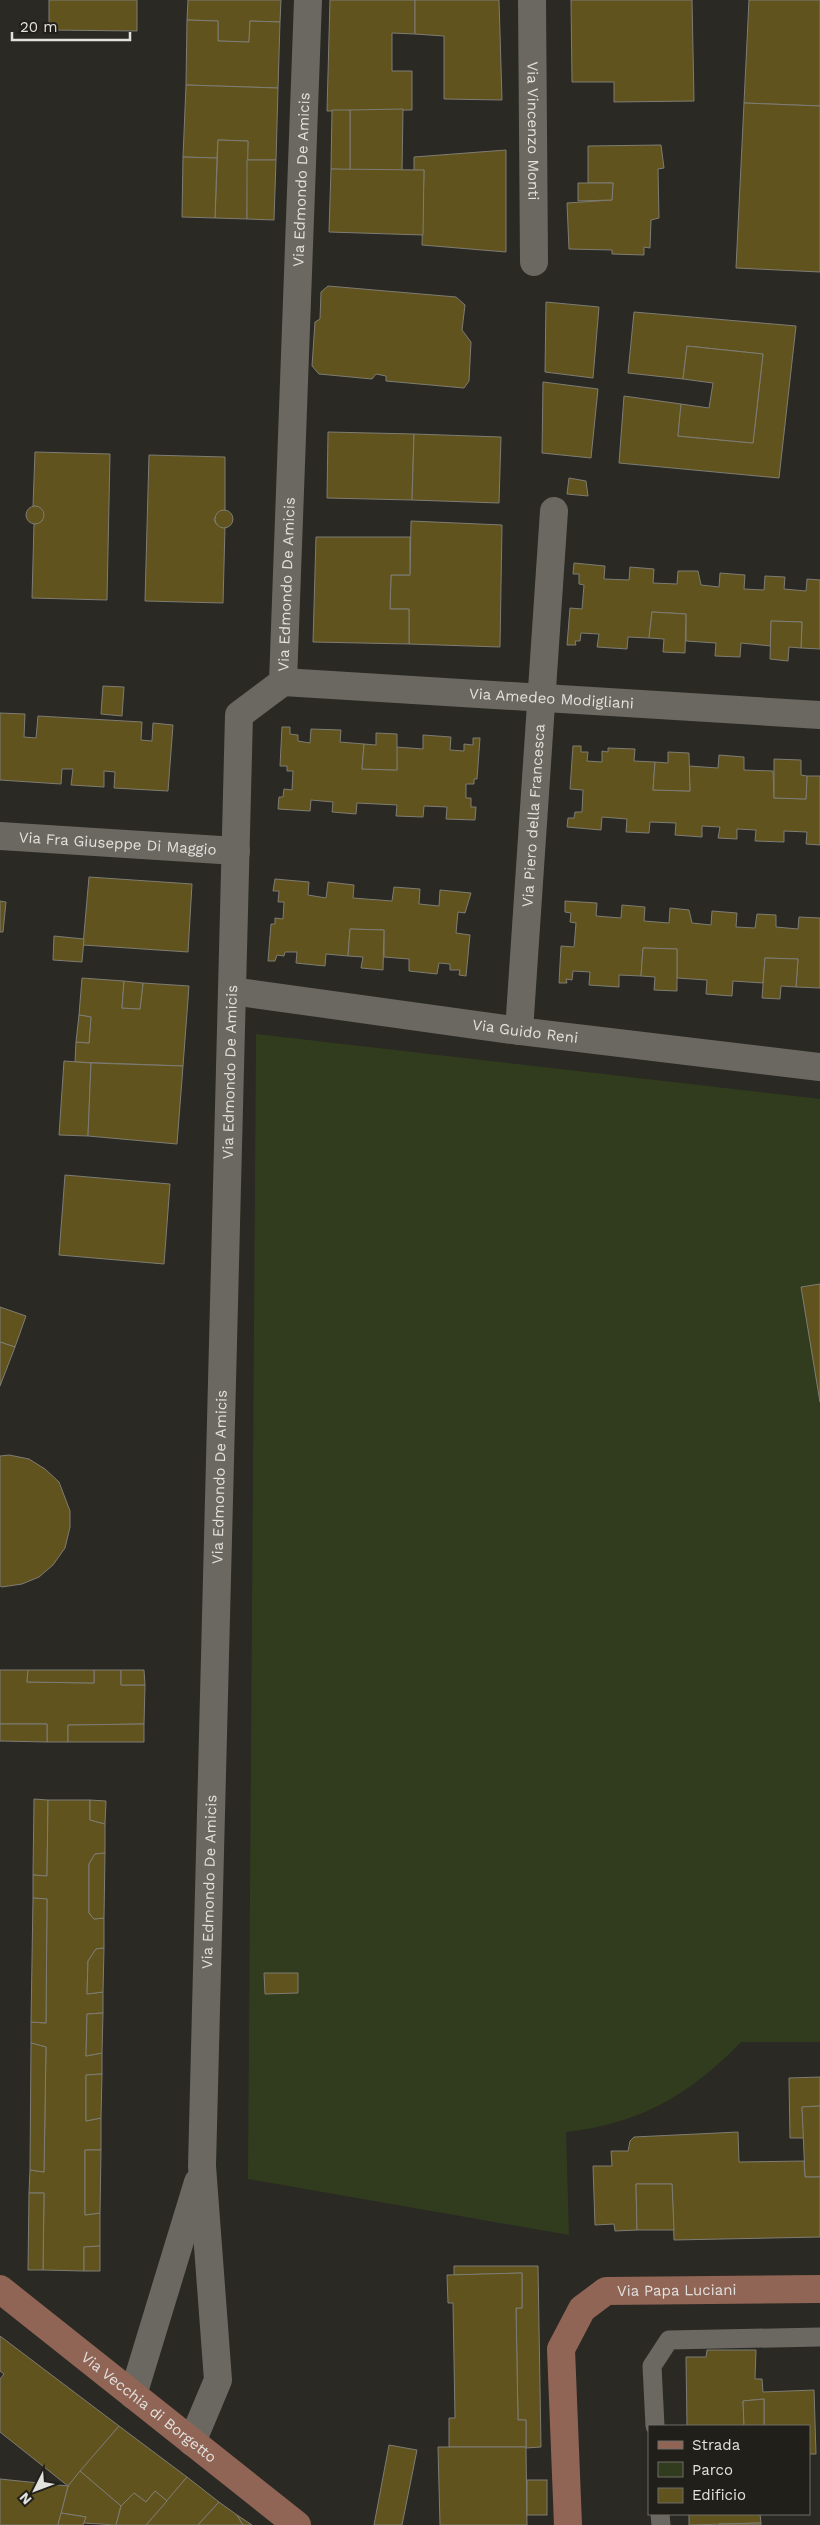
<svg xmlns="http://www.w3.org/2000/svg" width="820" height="2525" font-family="'Work Sans',sans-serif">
<rect width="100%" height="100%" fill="#2a2923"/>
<path fill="#313c1e" d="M256,1034L820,1099V2042H741C690,2095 639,2124 566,2132L569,2235L248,2179Z"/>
<g fill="#61531e" stroke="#7e7c74">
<polygon points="49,0 137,0 137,31 49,30"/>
<polygon points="188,0 281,0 280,22 250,21 249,42 218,41 218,21 187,20"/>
<polygon points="330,0 415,0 415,34 392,33 392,71 412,71 412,110 327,111"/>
<polygon points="415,0 499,0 502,100 444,99 444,36 415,34"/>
<polygon points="571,0 692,0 694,101 614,102 614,82 572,82"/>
<polygon points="749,0 820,0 820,106 744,103"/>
<polygon points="187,20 218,21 218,41 249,42 250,21 280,22 278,88 186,85"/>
<polygon points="186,85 278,88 276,160 247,160 248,141 218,140 217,158 183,157"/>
<polygon points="744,103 820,106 820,272 736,268"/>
<polygon points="403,109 402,171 350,170 350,110"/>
<polygon points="332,110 350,110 350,170 331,169"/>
<polygon points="218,140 248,141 247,219 215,218"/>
<polygon points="661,145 664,168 658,169 659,218 651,220 650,248 644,247 644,255 612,254 612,250 569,249 567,203 612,200 613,183 588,183 588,146"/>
<polygon points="506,150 506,252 422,245 424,170 414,172 414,157"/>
<polygon points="183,157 217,158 215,218 182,217"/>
<polygon points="247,160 276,160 274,220 247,219"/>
<polygon points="331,169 424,170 423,235 329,232"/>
<polygon points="578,183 613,183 612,200 578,201"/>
<polygon points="328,286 456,297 465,305 462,330 471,342 469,381 464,388 386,381 386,376 376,374 372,379 319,374 312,366 315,322 320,319 321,292"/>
<polygon points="546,302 599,307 593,378 545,372"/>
<polygon points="634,312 796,326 779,478 619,463 624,396 681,404 678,436 753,443 763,354 687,346 683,379 628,373"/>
<polygon points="687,346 763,354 753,443 678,436 681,404 709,408 713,383 683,379"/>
<polygon points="543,382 598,389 591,458 542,453"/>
<polygon points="328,432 414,434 412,500 327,498"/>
<polygon points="414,434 501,437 499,503 412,500"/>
<polygon points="35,452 110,454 107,600 32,598 34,524 42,521 43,515 41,509 33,506"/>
<polygon points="149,455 225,457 225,511 219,512 214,519 216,524 225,527 223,603 145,601"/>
<polygon points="569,478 586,481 588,496 567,494"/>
<circle cx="35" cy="515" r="9"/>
<circle cx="224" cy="519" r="9"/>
<polygon points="411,521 502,525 500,647 409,644 409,609 390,609 391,575 410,575"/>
<polygon points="316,537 410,537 410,575 391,575 390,609 409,609 409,644 313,642"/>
<polygon points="574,563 605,566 604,579 629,580 630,567 654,569 653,583 677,584 678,571 698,571 701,585 719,587 720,573 745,575 744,589 764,590 765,576 785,577 784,589 806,591 807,579 820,580 820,649 801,648 802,622 771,621 771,646 741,643 740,657 715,656 716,643 686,641 686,614 652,612 649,638 628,637 627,649 597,647 599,634 581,633 580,641 575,641 576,645 567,645 570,608 582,609 584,585 579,584 579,574 573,574"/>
<polygon points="652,612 686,614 685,653 663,652 664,639 649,638"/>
<polygon points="771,621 802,622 801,648 789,647 788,661 770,659"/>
<polygon points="103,686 124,687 122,716 101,714"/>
<polygon points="0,713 25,714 24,737 36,738 38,716 142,722 141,740 152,741 153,723 173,725 168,791 114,788 115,772 104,771 104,787 71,785 73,769 62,769 61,784 0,780"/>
<polygon points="282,727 290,727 290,734 298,735 298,741 310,743 311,729 341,730 340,742 364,744 362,769 397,770 396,747 423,749 423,735 451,737 450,750 464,751 464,744 473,745 473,738 480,738 477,779 474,779 474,784 466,784 466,798 471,798 471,807 476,807 475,820 446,819 447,807 424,806 423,817 396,816 397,805 357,803 356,814 332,812 333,802 311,800 310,811 278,809 279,797 283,797 284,789 292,790 293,771 287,771 287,766 280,766"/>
<polygon points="376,733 397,734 397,770 362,769 364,744 376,745"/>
<polygon points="573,746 581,746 581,752 588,752 587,761 602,762 602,751 608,752 608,748 635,749 634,761 655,762 653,790 690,791 689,766 718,768 719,755 744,757 744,770 773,771 774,798 806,799 807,776 820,776 820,845 806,844 807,832 784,831 784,842 755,841 756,830 737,829 737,839 718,838 720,827 702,826 702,837 675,835 676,823 650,822 649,833 626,832 627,819 602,817 601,830 567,827 568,818 574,818 575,812 582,812 583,790 570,789"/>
<polygon points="668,752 689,753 690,791 653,790 655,762 668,763"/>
<polygon points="774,759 801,760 801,775 807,776 806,799 774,798"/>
<polygon points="89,877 192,884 188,952 83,945"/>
<polygon points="275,879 309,882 308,895 326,898 328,882 354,885 353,898 392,901 394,887 420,889 419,904 439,906 440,890 471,893 465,913 458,912 456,933 470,935 466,976 459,975 460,970 450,970 450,964 439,963 437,974 409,971 409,959 384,957 384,930 350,929 348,956 326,954 325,966 296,963 297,952 285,952 284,956 277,955 275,961 268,961 271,924 275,924 275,918 283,919 284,902 278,902 279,891 273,891"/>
<polygon points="0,901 6,902 3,932 0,932"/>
<polygon points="565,901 597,903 596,916 621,918 622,905 645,907 644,921 669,923 670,908 689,910 692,923 711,925 712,911 737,913 736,927 755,928 757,914 776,915 776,927 798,929 799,917 820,918 820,988 796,987 798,959 765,958 763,983 733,981 732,996 706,994 707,980 677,978 677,949 643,948 641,976 619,975 619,987 589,985 590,972 573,971 572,980 566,979 567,983 559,983 561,946 574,947 576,923 570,922 571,913 565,912"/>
<polygon points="350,929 384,930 383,970 361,968 363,957 348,956"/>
<polygon points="54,936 84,939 82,962 53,960"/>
<polygon points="643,948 677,949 677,991 654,990 655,977 641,976"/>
<polygon points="765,958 798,959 796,987 781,986 780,999 762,998"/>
<polygon points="82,978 124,981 122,1008 140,1009 143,983 189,986 183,1066 75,1062 76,1042 89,1043 91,1017 79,1015"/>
<polygon points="124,981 143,983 140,1009 122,1008"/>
<polygon points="79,1015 91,1017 89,1043 76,1042"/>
<polygon points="64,1061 91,1063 88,1136 59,1135"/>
<polygon points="91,1063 183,1066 177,1144 88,1136"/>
<polygon points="65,1175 170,1184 164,1264 59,1255"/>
<polygon points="820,1284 820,1402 801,1287"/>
<polygon points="0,1307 26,1316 15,1347 0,1342"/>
<polygon points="0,1342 15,1347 0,1386"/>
<polygon points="9,1455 29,1459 45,1469 59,1482 70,1511 70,1527 65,1548 53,1565 39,1577 22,1584 2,1587 0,1586 0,1456"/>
<polygon points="0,1670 28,1670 27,1682 94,1683 94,1670 121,1670 121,1685 145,1685 144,1724 68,1725 68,1742 47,1742 47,1724 0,1724"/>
<polygon points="28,1670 94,1670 94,1683 27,1682"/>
<polygon points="121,1670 144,1670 145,1685 121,1685"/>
<polygon points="0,1724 47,1724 47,1742 0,1741"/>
<polygon points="144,1724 144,1742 68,1742 68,1725"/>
<polygon points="34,1799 48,1800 47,1876 33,1875"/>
<polygon points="48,1800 90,1800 90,1820 105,1824 105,1853 95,1854 89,1864 89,1913 94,1919 104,1918 104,1948 96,1949 88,1961 87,1994 103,1992 103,2013 87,2014 86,2056 102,2053 102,2074 86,2075 86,2121 101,2118 101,2150 85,2150 85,2215 100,2213 100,2246 84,2247 84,2271 43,2270 44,2193 29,2193 30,2170 44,2172 46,2047 31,2043 31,2022 46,2023 47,1899 33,1898 33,1875 47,1876"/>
<polygon points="90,1800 106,1801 105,1824 90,1820"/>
<polygon points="105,1853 104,1918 94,1919 89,1913 89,1864 95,1854"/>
<polygon points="33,1898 47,1899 46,2023 31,2022"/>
<polygon points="104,1948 103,1992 87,1994 88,1961 96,1949"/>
<polygon points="264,1973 298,1973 298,1993 265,1994"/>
<polygon points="103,2013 102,2053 86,2056 87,2014"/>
<polygon points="31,2043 46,2047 44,2172 30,2170"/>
<polygon points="102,2074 101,2118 86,2121 86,2075"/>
<polygon points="820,2077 820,2106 802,2107 804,2138 790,2138 789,2078"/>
<polygon points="820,2106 820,2177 805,2177 802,2107"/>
<polygon points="738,2132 739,2162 804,2161 805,2177 820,2177 820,2237 674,2240 672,2184 636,2184 637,2230 615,2231 614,2224 595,2225 593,2166 612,2166 611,2151 628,2151 630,2141 634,2137"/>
<polygon points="85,2150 101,2150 100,2213 85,2215"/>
<polygon points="636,2184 672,2184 674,2230 637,2230"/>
<polygon points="29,2193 44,2193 43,2270 28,2270"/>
<polygon points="100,2246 100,2271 84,2271 84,2247"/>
<polygon points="454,2266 538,2266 541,2447 526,2448 526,2420 518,2420 516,2308 522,2308 522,2273 454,2275"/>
<polygon points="522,2273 522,2308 516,2308 518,2420 526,2420 526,2447 449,2447 449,2418 455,2418 453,2303 448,2303 447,2275"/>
<polygon points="0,2336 119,2426 68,2486 0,2432 0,2379 4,2374 0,2371"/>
<polygon points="707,2350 756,2350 755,2379 762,2379 763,2392 814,2390 816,2454 809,2454 809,2426 764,2426 764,2399 743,2401 744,2426 687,2426 686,2357 706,2357"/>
<polygon points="764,2399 764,2426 744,2426 743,2401"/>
<polygon points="119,2426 187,2477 167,2501 155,2491 146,2502 134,2493 121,2506 80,2471"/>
<polygon points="389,2445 417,2450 402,2525 374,2525"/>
<polygon points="438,2447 526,2447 527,2525 440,2525"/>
<polygon points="80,2471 121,2506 116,2525 83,2523 86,2517 61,2513 68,2486"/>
<polygon points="187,2477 219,2502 198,2525 146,2525"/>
<polygon points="0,2479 68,2486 58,2525 0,2525"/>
<rect x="527" y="2480" width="20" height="35"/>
<polygon points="155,2491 167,2501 146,2525 116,2525 121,2506 134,2493 146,2502"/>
<polygon points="219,2502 237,2515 243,2525 198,2525"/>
<polygon points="61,2513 86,2517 83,2525 58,2525"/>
<polygon points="689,2514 760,2514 761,2523 689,2525"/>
<polygon points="237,2515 252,2525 243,2525"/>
<polygon points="761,2523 761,2525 719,2525 719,2524"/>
</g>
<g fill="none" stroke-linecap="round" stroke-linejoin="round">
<g stroke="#6a6861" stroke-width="19">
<polyline points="655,2426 652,2366 669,2340 820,2337"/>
<polyline points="660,2514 661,2525"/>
</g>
<g stroke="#6a6861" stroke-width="28">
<path id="s1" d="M532,0L534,262"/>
<path id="s2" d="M283,682L820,715"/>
<path id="s3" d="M0,836L236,851"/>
<path id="s4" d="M232,991L519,1031L820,1067"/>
<path id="s5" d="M519,1031L554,511"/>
<polyline points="133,2395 198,2182"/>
<path id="s6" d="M192,2442L218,2380L202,2166L239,715L283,682L308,0"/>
</g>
<g stroke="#906556" stroke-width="28">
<path id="s7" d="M0,2289L297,2525"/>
<path id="s8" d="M568,2525L561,2349L582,2309L606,2291L820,2289"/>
</g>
</g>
<g text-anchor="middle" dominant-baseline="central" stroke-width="4" stroke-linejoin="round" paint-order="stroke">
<g font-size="15" fill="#e2e1dd" stroke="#211f19">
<text stroke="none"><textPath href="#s1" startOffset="131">Via Vincenzo Monti</textPath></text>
<text stroke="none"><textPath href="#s6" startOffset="2291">Via Edmondo De Amicis</textPath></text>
<text stroke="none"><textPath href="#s6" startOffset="1886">Via Edmondo De Amicis</textPath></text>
<text stroke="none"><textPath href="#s2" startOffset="269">Via Amedeo Modigliani</textPath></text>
<text stroke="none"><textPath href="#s5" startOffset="216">Via Piero della Francesca</textPath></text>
<text stroke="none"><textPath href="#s3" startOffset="118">Via Fra Giuseppe Di Maggio</textPath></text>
<text stroke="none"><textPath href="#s4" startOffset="296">Via Guido Reni</textPath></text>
<text stroke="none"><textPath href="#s6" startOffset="1376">Via Edmondo De Amicis</textPath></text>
<text stroke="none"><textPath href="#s6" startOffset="971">Via Edmondo De Amicis</textPath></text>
<text stroke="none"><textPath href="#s6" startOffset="566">Via Edmondo De Amicis</textPath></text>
<text stroke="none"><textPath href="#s8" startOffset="322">Via Papa Luciani</textPath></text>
<text stroke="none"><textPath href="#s7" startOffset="190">Via Vecchia di Borgetto</textPath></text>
</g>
</g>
<rect x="648" y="2425" width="162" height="90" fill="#211f19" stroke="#6e6d67"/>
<rect x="658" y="2441" width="25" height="8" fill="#906556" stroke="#6e6d67"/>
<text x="692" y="2450" font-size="15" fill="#e2e1dd">Strada</text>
<rect x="658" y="2462" width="25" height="15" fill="#313c1e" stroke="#6e6d67"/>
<text x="692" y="2475" font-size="15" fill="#e2e1dd">Parco</text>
<rect x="658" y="2488" width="25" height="15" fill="#61531e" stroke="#6e6d67"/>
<text x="692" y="2500" font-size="15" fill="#e2e1dd">Edificio</text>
<g transform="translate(35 2490) rotate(228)" stroke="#211f19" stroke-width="4" paint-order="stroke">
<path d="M0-4L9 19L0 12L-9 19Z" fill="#e2e1dd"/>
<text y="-8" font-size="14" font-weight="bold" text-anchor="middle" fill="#e2e1dd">N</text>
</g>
<path d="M12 32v8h118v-8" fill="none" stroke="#e2e1dd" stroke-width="2.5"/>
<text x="20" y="32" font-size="15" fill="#e2e1dd" stroke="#211f19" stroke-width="4" paint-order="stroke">20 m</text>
</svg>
